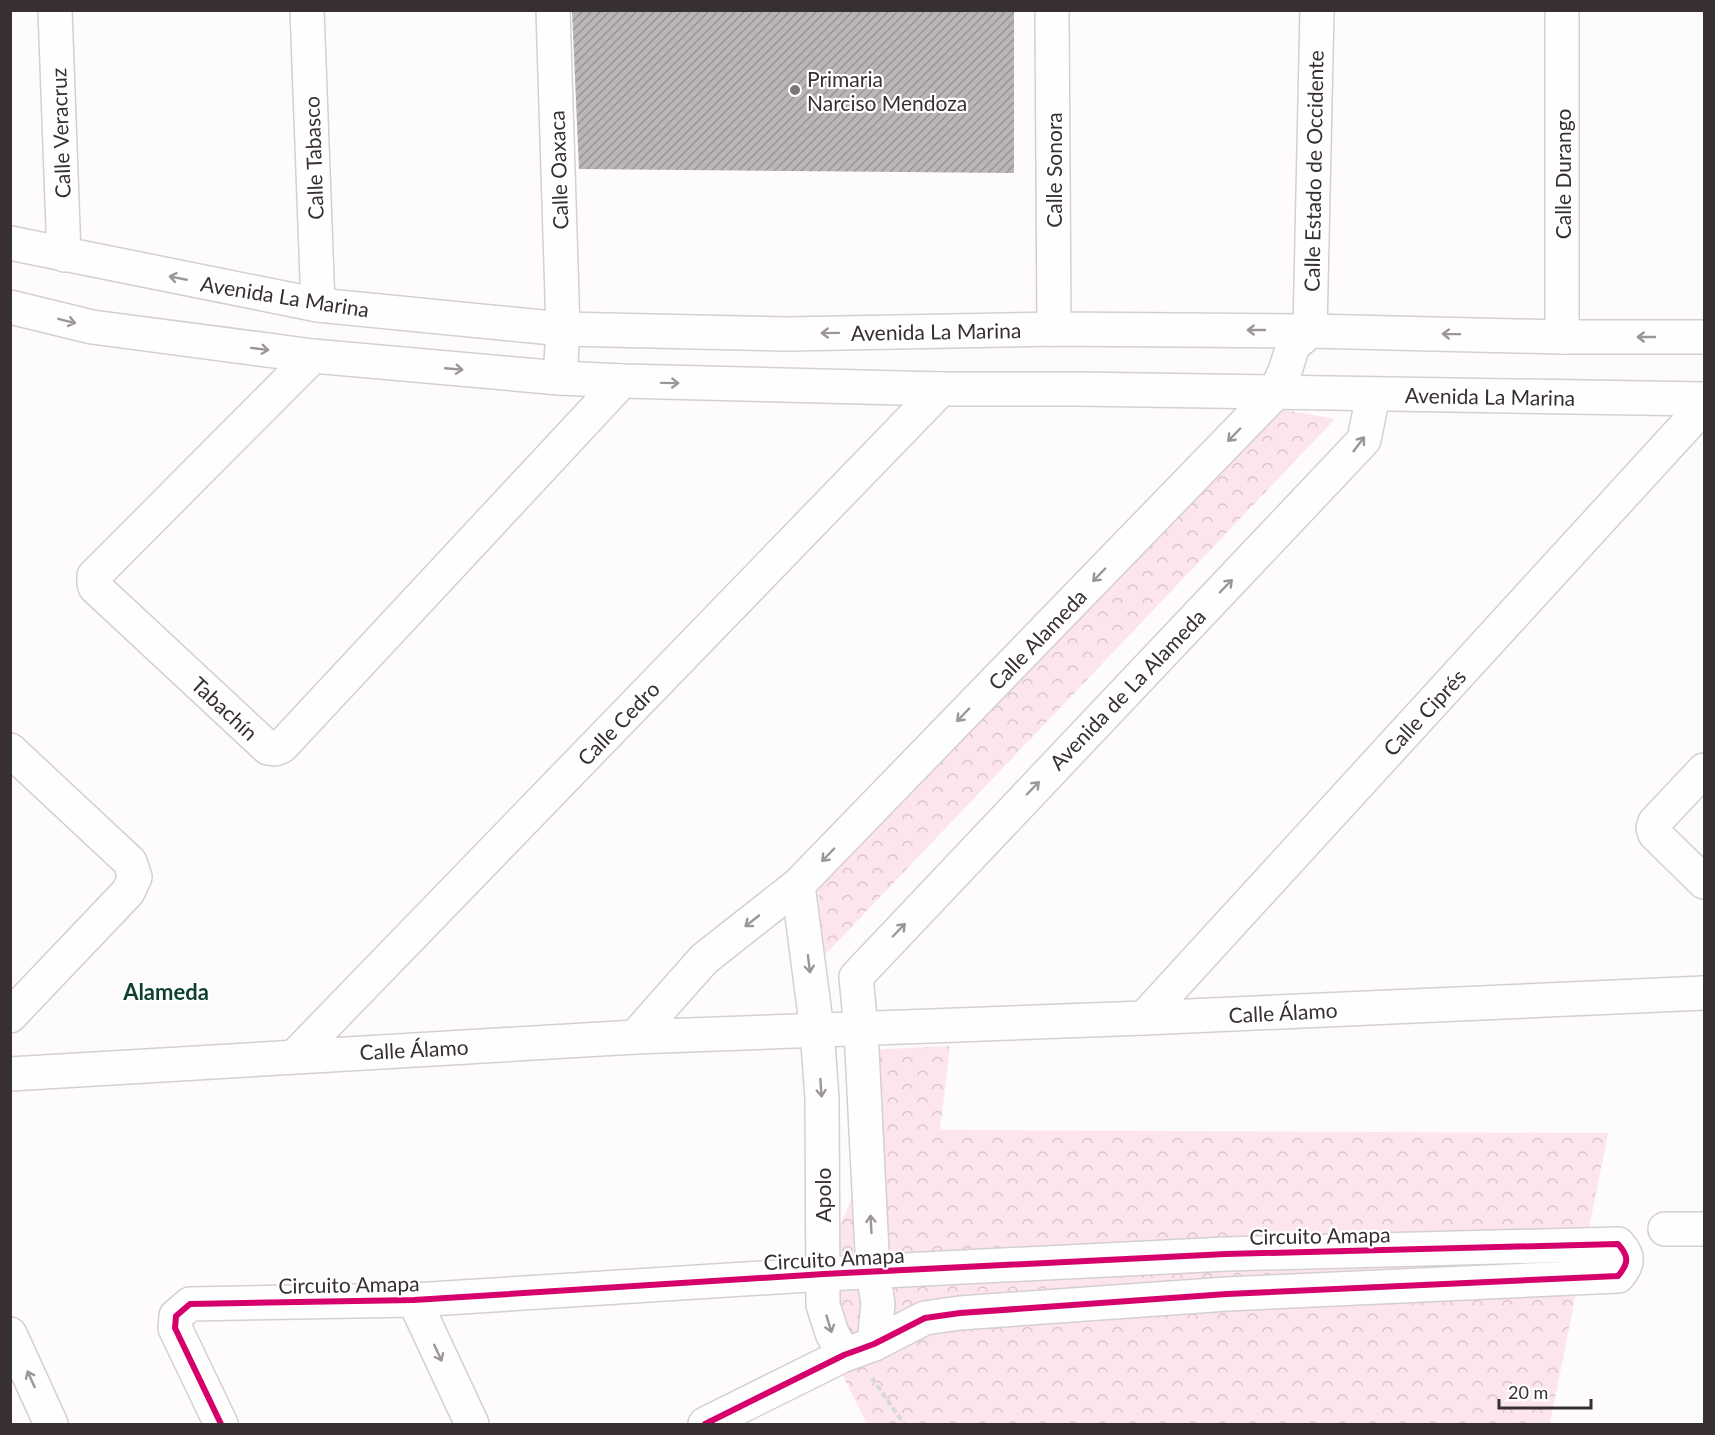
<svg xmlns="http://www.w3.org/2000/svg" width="1715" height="1435" font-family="Lato,sans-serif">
<defs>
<pattern id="forest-crowns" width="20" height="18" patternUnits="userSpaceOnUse" patternTransform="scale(1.5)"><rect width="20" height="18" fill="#fde5f0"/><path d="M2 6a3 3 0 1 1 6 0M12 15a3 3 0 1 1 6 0" fill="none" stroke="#dac5ce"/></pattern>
<pattern id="building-hatch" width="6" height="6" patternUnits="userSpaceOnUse" patternTransform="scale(1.5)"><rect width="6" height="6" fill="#bab5b7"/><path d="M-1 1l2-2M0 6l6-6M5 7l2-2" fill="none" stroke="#989495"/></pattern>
</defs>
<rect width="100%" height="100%" fill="#fefbfc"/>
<g fill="url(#forest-crowns)">
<polygon points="1273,408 1335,419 821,959 818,887"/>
<polygon points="950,1046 940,1130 1608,1133 1550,1423 1494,1424 867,1424 840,1370 831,1304 840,1225 862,1176 868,1050"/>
</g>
<polygon fill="url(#building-hatch)" points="572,10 1014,10 1014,173 579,169"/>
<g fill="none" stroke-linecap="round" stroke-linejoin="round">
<g stroke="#d5cfd2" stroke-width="36">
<g id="minor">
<polyline points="55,10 64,255"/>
<polyline points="307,10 318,305"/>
<polyline points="553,10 563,329 560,378"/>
<polyline points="1052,10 1054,329"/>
<polyline points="1562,337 1562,10"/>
<polyline points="313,356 94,576 94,583 95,587 268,748 275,749 282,746 622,381"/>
<polyline points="10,750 130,862 135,877 128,892 10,1016"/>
<polyline points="1704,770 1655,822 1653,828 1655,834 1704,882"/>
<polyline points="798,885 817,1030 822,1098 823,1305 832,1333 844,1355"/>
<polyline points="1144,1018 1704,406"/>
<polyline points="635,1037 704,959 798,885 1275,393 1285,371 1293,346 1310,331 1317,10"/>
<polyline points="295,1056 941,389"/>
<polyline points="10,1074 635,1037 1144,1018 1704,993"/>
<polyline points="1665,1229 1704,1229"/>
<polyline points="414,1300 472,1424"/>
<polyline points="10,1334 51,1424"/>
<polyline points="874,1344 878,1304 873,1272 861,1029 856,977 1364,440 1373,395"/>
<path d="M221,1424L175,1328L176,1316L190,1304L414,1300L824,1274L1226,1254L1618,1244C1629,1256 1629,1263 1618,1276L1227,1294L960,1313L925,1318L874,1344L844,1355L705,1424"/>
</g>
</g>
<g stroke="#d5cfd2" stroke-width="36">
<g id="major">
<polyline points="10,243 318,305 563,329 788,334 1054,329 1310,331 1562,337 1704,337"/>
<polyline points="10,307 92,327 313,356 560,378 622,381 941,389 1078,389 1704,399"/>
</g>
</g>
<polyline stroke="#d9d8d9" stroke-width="4" stroke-dasharray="6 3" stroke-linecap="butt" points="872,1378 904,1424"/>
<use href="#minor" stroke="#fffeff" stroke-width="33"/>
<use href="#major" stroke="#fffeff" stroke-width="33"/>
<g stroke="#fff" stroke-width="10">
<path id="cycleway" d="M221,1424L175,1328L176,1316L190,1304L414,1300L824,1274L1226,1254L1618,1244C1629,1256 1629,1263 1618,1276L1227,1294L960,1313L925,1318L874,1344L844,1355L705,1424"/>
</g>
<use href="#cycleway" stroke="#d6006c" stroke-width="6"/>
</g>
<defs><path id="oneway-shaft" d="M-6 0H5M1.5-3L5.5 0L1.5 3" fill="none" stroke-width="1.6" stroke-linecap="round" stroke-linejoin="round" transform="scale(1.5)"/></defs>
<g stroke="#9c9699">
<use href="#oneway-shaft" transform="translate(178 278) rotate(-169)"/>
<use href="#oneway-shaft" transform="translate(67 321) rotate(14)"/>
<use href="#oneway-shaft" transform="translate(1256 330) rotate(-180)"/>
<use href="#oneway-shaft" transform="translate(830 333) rotate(179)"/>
<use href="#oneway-shaft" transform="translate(1451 334) rotate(-179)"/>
<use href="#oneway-shaft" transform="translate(1646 337) rotate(-180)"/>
<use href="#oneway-shaft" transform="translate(260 349) rotate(7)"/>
<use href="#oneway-shaft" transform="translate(454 369) rotate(5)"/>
<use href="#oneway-shaft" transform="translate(670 383) rotate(1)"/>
<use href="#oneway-shaft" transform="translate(1234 435) rotate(134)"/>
<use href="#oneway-shaft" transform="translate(1359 444) rotate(-53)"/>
<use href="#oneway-shaft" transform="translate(1099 575) rotate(134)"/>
<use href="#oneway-shaft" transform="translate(1226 586) rotate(-46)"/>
<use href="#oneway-shaft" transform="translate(963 715) rotate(134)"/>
<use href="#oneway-shaft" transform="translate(1033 788) rotate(-46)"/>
<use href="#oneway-shaft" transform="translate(828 855) rotate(134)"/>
<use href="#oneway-shaft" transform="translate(752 921) rotate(142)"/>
<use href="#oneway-shaft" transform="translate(899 930) rotate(-46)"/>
<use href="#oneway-shaft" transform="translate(809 964) rotate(83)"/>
<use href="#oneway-shaft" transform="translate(821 1088) rotate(86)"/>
<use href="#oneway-shaft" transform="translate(871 1224) rotate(-93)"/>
<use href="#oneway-shaft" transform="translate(829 1324) rotate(73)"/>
<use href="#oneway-shaft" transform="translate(438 1353) rotate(65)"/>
<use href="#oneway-shaft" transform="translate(31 1379) rotate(-114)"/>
</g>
<circle fill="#7d7679" stroke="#fff" stroke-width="2" cx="795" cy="90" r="6"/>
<g text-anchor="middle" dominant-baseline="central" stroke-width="4.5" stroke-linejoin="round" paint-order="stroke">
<g font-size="21" fill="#382f33" stroke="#fff" text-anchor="start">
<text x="807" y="78">Primaria<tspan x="807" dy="24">Narciso Mendoza</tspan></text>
</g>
<g font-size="21" fill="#382f33" stroke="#fff">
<text transform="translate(60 133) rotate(-92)">Calle Veracruz</text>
<text transform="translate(313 158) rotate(-92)">Calle Tabasco</text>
<text transform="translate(558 170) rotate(-92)">Calle Oaxaca</text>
<text transform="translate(1053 170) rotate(-90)">Calle Sonora</text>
<text transform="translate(1313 171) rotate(-89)">Calle Estado de Occidente</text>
<text transform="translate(1562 174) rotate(-90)">Calle Durango</text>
<text transform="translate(285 296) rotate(9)">Avenida La Marina</text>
<text transform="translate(936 331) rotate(-1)">Avenida La Marina</text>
<text transform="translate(1490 396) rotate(1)">Avenida La Marina</text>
<text transform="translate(1037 639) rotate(-46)">Calle Alameda</text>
<text transform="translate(1127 689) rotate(-46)">Avenida de La Alameda</text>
<text transform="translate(225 708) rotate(43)">Tabachín</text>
<text transform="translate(1424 712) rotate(-47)">Calle Ciprés</text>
<text transform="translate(618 723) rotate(-46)">Calle Cedro</text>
<text transform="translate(1283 1012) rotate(-3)">Calle Álamo</text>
<text transform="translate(414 1049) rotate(-3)">Calle Álamo</text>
<text transform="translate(822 1195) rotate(-90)">Apolo</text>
<text transform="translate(1320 1235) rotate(-1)">Circuito Amapa</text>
<text transform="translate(834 1258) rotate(-3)">Circuito Amapa</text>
<text transform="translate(349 1284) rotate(-1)">Circuito Amapa</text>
</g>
<g font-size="22" font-weight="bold" fill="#0c3f2f" stroke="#fff">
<text x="166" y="991">Alameda</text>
</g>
</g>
<rect width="1715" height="1435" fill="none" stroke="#382f33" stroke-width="24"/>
<path d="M1499 1399v9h92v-9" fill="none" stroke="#382f33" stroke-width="3"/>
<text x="1508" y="1399" font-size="18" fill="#382f33" stroke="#ffffff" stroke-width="4.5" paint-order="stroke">20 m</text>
</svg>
